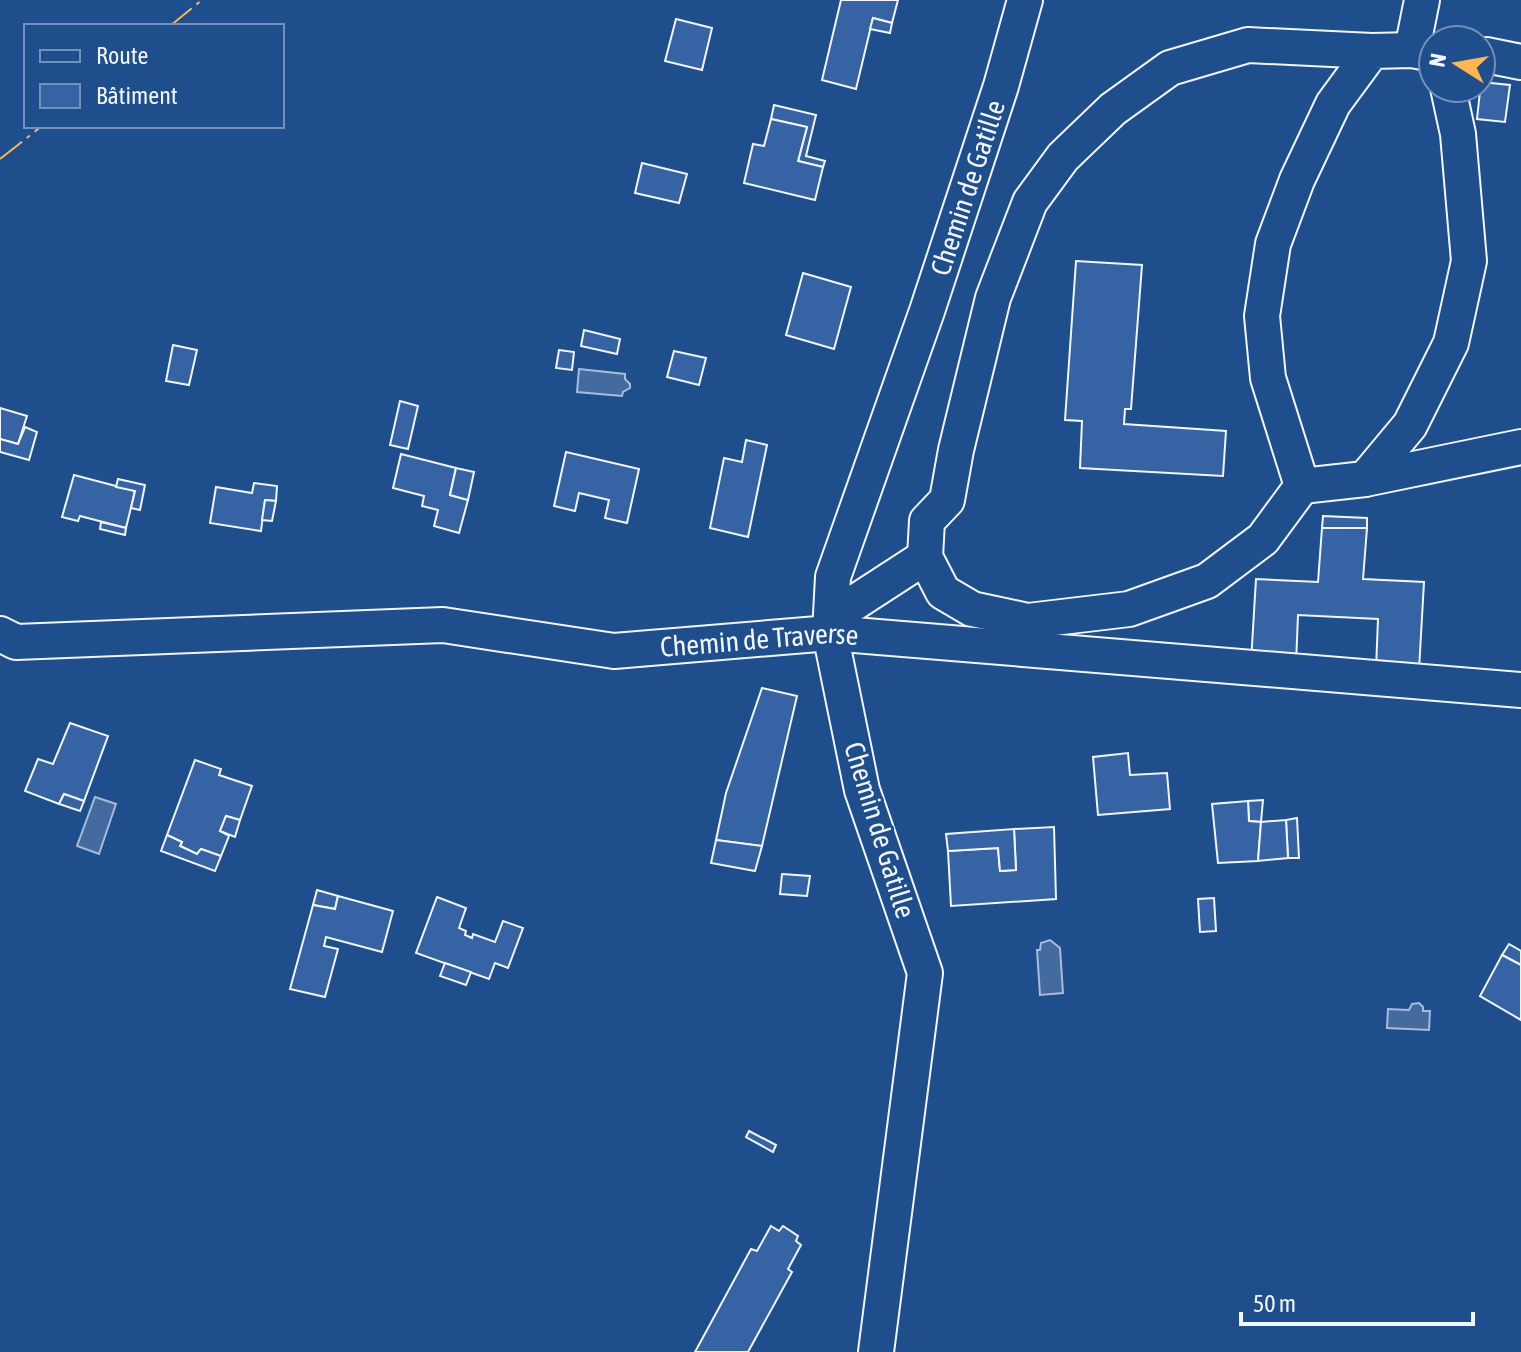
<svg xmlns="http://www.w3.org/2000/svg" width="1521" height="1352" font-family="'Asap Condensed',sans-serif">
<rect width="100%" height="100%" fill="#1f4e8c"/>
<g fill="#446ba0" stroke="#a8bbd7" stroke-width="2">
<polygon points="579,369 625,374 625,379 630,384 630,388 623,392 622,396 577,392"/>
<polygon points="95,797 116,804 99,854 77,846"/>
<polygon points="1050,940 1060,948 1063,993 1040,995 1037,950 1040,950 1041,943"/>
<polygon points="1419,1003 1423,1007 1423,1011 1430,1011 1429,1030 1387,1028 1388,1009 1409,1010 1412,1004"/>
</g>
<g fill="#3563a3" stroke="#f2f6ff" stroke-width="2">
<polygon points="841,0 898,0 892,23 873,18 856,89 822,80"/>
<polygon points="873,18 892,23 890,33 870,29"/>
<polygon points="676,19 712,28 702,70 665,61"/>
<polygon points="1481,82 1510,85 1505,122 1477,119"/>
<polygon points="774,105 816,115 806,156 825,161 823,167 798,161 807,127 771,119"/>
<polygon points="771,119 807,127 798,161 823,167 815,200 744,183 753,144 764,146"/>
<polygon points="642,163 687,174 679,203 635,193"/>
<polygon points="1076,261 1142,265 1131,409 1125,409 1124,424 1226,431 1223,476 1080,468 1082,421 1065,420"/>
<polygon points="803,273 851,287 834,349 786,335"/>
<polygon points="584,330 620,339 617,354 581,346"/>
<polygon points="173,345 197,350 189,385 166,381"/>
<polygon points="559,350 574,352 572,370 556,368"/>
<polygon points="674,351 706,358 699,385 667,377"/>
<polygon points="400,401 418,406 408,449 390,445"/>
<polygon points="0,408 27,416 18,444 0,439"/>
<polygon points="25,427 37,432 29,460 0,452 0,439 18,444"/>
<polygon points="746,440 767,445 748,537 710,528 724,458 742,462"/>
<polygon points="566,452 639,469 627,523 605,518 609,500 579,493 575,511 554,506"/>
<polygon points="401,454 456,468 450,495 468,500 459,533 434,526 438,510 422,506 424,496 393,488"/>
<polygon points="456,468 474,472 468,500 450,495"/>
<polygon points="74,475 135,491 126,528 80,516 78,521 62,517"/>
<polygon points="118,479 145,485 140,510 131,508 135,491 116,487"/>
<polygon points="254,483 277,486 276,501 265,500 261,531 210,523 216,487 252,493"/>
<polygon points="265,500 276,501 272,521 262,520"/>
<polygon points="1323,516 1367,518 1367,528 1322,528"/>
<polygon points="101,522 126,528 125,535 100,529"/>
<polygon points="1322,528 1367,528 1363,579 1424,582 1419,670 1376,669 1378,619 1298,615 1296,664 1251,662 1256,579 1318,582"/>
<polygon points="762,688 797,696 762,846 716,840 726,793"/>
<polygon points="70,723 108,736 84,801 64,794 59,804 25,791 38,759 53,764"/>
<polygon points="1128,753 1130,775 1167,773 1170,809 1098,815 1093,757"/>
<polygon points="195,760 221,769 219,775 252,786 240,820 226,816 220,831 229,836 221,856 201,849 197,854 180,846 182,842 167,835"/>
<polygon points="64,794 84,801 80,811 59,804"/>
<polygon points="1263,800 1261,822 1249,821 1248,801"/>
<polygon points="1248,801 1249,821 1261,822 1258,861 1218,863 1212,804"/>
<polygon points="226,816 240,820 235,837 220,831"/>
<polygon points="1297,818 1299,858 1288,858 1286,820"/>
<polygon points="1286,820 1288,858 1258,861 1261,822"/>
<polygon points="1054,827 1056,899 951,906 948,851 998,848 1000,871 1016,870 1014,829"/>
<polygon points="1014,829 1016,870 1000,871 998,848 948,851 946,834"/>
<polygon points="167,835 182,842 180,846 197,854 201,849 221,856 215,871 161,851"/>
<polygon points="716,840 762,846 755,871 711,863"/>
<polygon points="782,874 810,876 807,896 780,894"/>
<polygon points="317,890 338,896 335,909 313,905"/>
<polygon points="338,896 393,911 382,952 326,937 324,946 338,949 325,997 290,989 313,905 335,909"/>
<polygon points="437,897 466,908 459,928 466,931 465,935 472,938 473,934 495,942 503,921 523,928 508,968 495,963 489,979 416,953"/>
<polygon points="1214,898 1216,931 1200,932 1198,899"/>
<polygon points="1509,944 1521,951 1521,965 1502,955"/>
<polygon points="1502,955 1521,965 1521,1020 1480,996"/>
<polygon points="445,963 471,972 466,985 440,976"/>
<polygon points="749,1131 776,1145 773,1152 746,1137"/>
<polygon points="771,1226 779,1231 783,1226 798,1236 796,1241 801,1245 788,1269 792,1272 748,1352 695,1352 751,1249 757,1251"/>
</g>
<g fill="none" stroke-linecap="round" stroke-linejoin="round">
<g stroke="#f2f6ff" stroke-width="38">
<g id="minor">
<polyline points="1412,50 1422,0"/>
<polyline points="1372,51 1248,45 1170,68 1113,109 1063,157 1030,202 993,298 956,450 947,500 927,521 925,557 943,592 972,609 1028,621 1129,609 1207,581 1263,539 1302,486 1365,479 1521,447"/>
<polyline points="1486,55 1521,62"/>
<polyline points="1365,479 1410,425 1451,343 1469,261 1458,134 1448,88"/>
<polyline points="1302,486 1268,378 1262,316 1273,244 1297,180 1333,104 1372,51 1412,50 1433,54"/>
<polyline points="831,618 925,557"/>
<path id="s1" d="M0,634L16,642L443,625L614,651L830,633L1521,690"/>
<path id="s2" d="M876,1352L925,973L862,790L830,633L833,577L927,311L1001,86L1025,0"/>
</g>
</g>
<use href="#minor" stroke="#1f4e8c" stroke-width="34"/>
<g stroke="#ffb74d" stroke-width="2" stroke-dasharray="28 6 4 6" stroke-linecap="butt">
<polyline points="170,26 202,0"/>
<polyline points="0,159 42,126"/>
</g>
</g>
<g text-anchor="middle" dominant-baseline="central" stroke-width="6" stroke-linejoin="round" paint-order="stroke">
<g font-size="28" fill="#f2f6ff" stroke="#1f4e8c">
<text stroke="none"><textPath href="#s2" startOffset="1204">Chemin de Gatille</textPath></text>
<text stroke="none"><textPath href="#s1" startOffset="764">Chemin de Traverse</textPath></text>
<text transform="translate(880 830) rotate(73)">Chemin de Gatille</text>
</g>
</g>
<rect x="24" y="24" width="260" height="104" fill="#1f4e8c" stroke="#7391ba" stroke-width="2"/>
<rect x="40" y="50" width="40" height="12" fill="#1f4e8c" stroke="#7391ba" stroke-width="2"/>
<text x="96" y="64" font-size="24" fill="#f2f6ff">Route</text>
<rect x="40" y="84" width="40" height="24" fill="#3563a3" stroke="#7391ba" stroke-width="2"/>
<text x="96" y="104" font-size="24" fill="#f2f6ff">Bâtiment</text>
<g transform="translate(1457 64) rotate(281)"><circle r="38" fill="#1f4e8c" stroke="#7391ba" stroke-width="2"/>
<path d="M0-6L14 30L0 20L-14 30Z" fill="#ffb74d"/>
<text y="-12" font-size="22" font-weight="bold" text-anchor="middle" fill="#f2f6ff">N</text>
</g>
<path d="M1241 1312v12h232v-12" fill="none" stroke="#f2f6ff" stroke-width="4"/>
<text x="1253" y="1312" font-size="24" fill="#f2f6ff" stroke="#1f4e8c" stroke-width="6" paint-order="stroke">50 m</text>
</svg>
